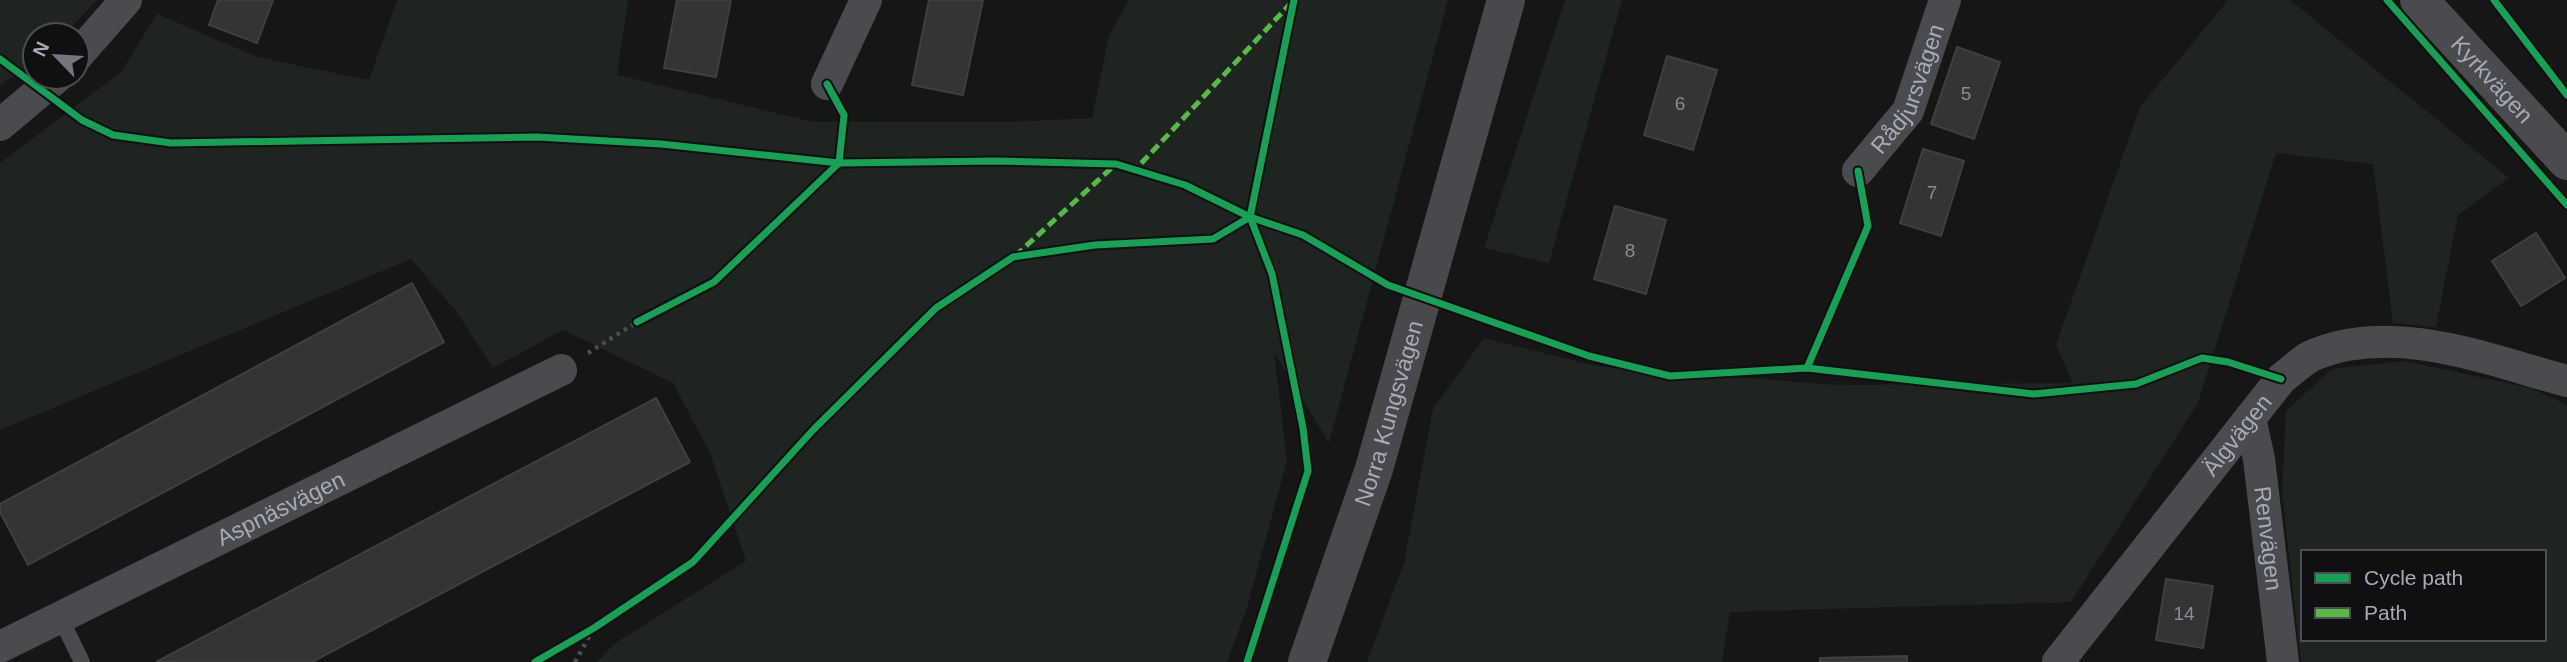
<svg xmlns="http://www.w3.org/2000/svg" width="2567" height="662" font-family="Arial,sans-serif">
<rect width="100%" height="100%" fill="#161616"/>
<g fill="#1e2520" fill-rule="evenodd">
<polygon points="0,0 97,0 63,35 35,35 35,62 0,85"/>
<polygon points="397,0 628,0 617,75 814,122 1007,122 1092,118 1109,35 1129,0 1448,0 1329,443 1274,352 1287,461 1246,611 1227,662 596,662 617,642 746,561 710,453 673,383 563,330 493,368 456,311 411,259 0,430 0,163 121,72 157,14 257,57 369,80"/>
<polygon points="1565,0 1622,0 1549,263 1484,248"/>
<polygon points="2228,0 2290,0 2509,178 2458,215 2436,327 2393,323 2373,164 2276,153 2198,403 2071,602 1730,612 1722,662 1367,662 1404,563 1433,409 1484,338 1597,366 1835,385 2073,383 2056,345 2140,107"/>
<path d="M2404,361L2531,388L2567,405V662H2301L2282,493L2286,411L2332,369ZM2303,552H2544V639H2303Z"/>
</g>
<g fill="#343435" stroke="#3f3f42" stroke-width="2">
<polygon points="218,0 273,0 257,43 209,25"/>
<polygon points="677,0 731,0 716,77 664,68"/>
<polygon points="929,0 983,0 963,95 912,85"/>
<polygon points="1957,47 2000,62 1974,139 1931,124"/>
<polygon points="1667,56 1717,70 1693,150 1644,135"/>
<polygon points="1923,149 1964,161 1941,236 1900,223"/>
<polygon points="1615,206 1666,220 1646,294 1594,279"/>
<polygon points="2536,233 2565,278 2521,306 2492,261"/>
<polygon points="412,283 444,342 28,565 0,512 0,504"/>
<polygon points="656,398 690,462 312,662 156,662"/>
<polygon points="2166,579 2213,586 2203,648 2156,640"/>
<polygon points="1907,656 1907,662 1820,662 1820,658"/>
</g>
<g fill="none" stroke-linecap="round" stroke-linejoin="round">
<g stroke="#4c4c51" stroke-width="4.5" stroke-dasharray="3.5 5" stroke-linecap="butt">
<polyline points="588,353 637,322"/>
<polyline points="575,662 594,628"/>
</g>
<polyline stroke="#4a4b4f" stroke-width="16" points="60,617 82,662"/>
<g stroke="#4a4b4f" stroke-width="32">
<polyline points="77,56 126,0"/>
<polyline points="827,84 866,0"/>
<polyline points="0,125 57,77"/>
<path id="s1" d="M1858,171L1908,111L1945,0"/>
<path id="s2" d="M2250,418L2259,459L2283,662"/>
<path id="s3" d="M0,647L561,370"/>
<path id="s4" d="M2058,662L2281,379C2292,371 2304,358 2316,354C2396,322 2488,360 2567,381"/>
</g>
<path stroke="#4a4b4f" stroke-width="38" id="s5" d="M2419,0L2567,161"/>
<path stroke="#49494d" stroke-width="38" id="s6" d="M1307,662L1374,469L1506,0"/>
<polyline stroke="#58b947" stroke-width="5" stroke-dasharray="10 5" stroke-linecap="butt" points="1015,256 1116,164 1136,169 1291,3"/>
<g stroke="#101012" stroke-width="11">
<g id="cycleway">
<polyline points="2387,0 2567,205"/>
<polyline points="2494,0 2567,95"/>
<polyline points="0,59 82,120 113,135 171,143 537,137 661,144 839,163 996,161 1116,164 1185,185 1250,217 1303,235 1388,285 1589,356 1670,376 1807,368 2034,394 2136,384 2202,358 2228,362 2281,379"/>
<polyline points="637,322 714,282 839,163 844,115 827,84"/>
<polyline points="1807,368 1868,226 1858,171"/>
<polyline points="535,662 594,628 693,562 814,429 936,308 1013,257 1095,245 1213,239 1250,217"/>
<polyline points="1247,662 1308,471 1303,428 1272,274 1250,217 1294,0"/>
</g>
</g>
<use href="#cycleway" stroke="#1a9f57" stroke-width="7"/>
</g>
<g text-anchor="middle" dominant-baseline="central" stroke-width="5" stroke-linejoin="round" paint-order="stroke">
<g font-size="19" fill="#8a8c97">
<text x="1966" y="93">5</text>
<text x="1680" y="103">6</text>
<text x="1932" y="192">7</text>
<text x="1630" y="250">8</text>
<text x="2184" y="613">14</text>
</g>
<g font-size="23" fill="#a7aab8" stroke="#101012">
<text stroke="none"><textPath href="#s5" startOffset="108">Kyrkvägen</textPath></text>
<text stroke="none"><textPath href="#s1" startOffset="98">Rådjursvägen</textPath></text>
<text stroke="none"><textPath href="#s6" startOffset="262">Norra Kungsvägen</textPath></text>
<text stroke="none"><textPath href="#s4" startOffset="289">Älgvägen</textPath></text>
<text stroke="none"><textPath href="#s3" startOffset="313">Aspnäsvägen</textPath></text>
<text stroke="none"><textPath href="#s2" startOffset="122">Renvägen</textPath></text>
</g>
</g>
<rect x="2301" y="550" width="245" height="91" fill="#101012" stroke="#4c4e54" stroke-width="2"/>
<rect x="2315" y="573" width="35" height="10" fill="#1a9f57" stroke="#4c4e54" stroke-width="2"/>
<text x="2364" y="585" font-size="21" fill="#a7aab8">Cycle path</text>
<rect x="2315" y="608" width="35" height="10" fill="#58b947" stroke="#4c4e54" stroke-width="2"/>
<text x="2364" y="620" font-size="21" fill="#a7aab8">Path</text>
<g transform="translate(56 56) rotate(295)"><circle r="33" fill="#101012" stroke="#4c4e54" stroke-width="2"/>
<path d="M0-5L12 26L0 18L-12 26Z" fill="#74767f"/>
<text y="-10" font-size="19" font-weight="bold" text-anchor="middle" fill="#a7aab8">N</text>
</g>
</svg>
